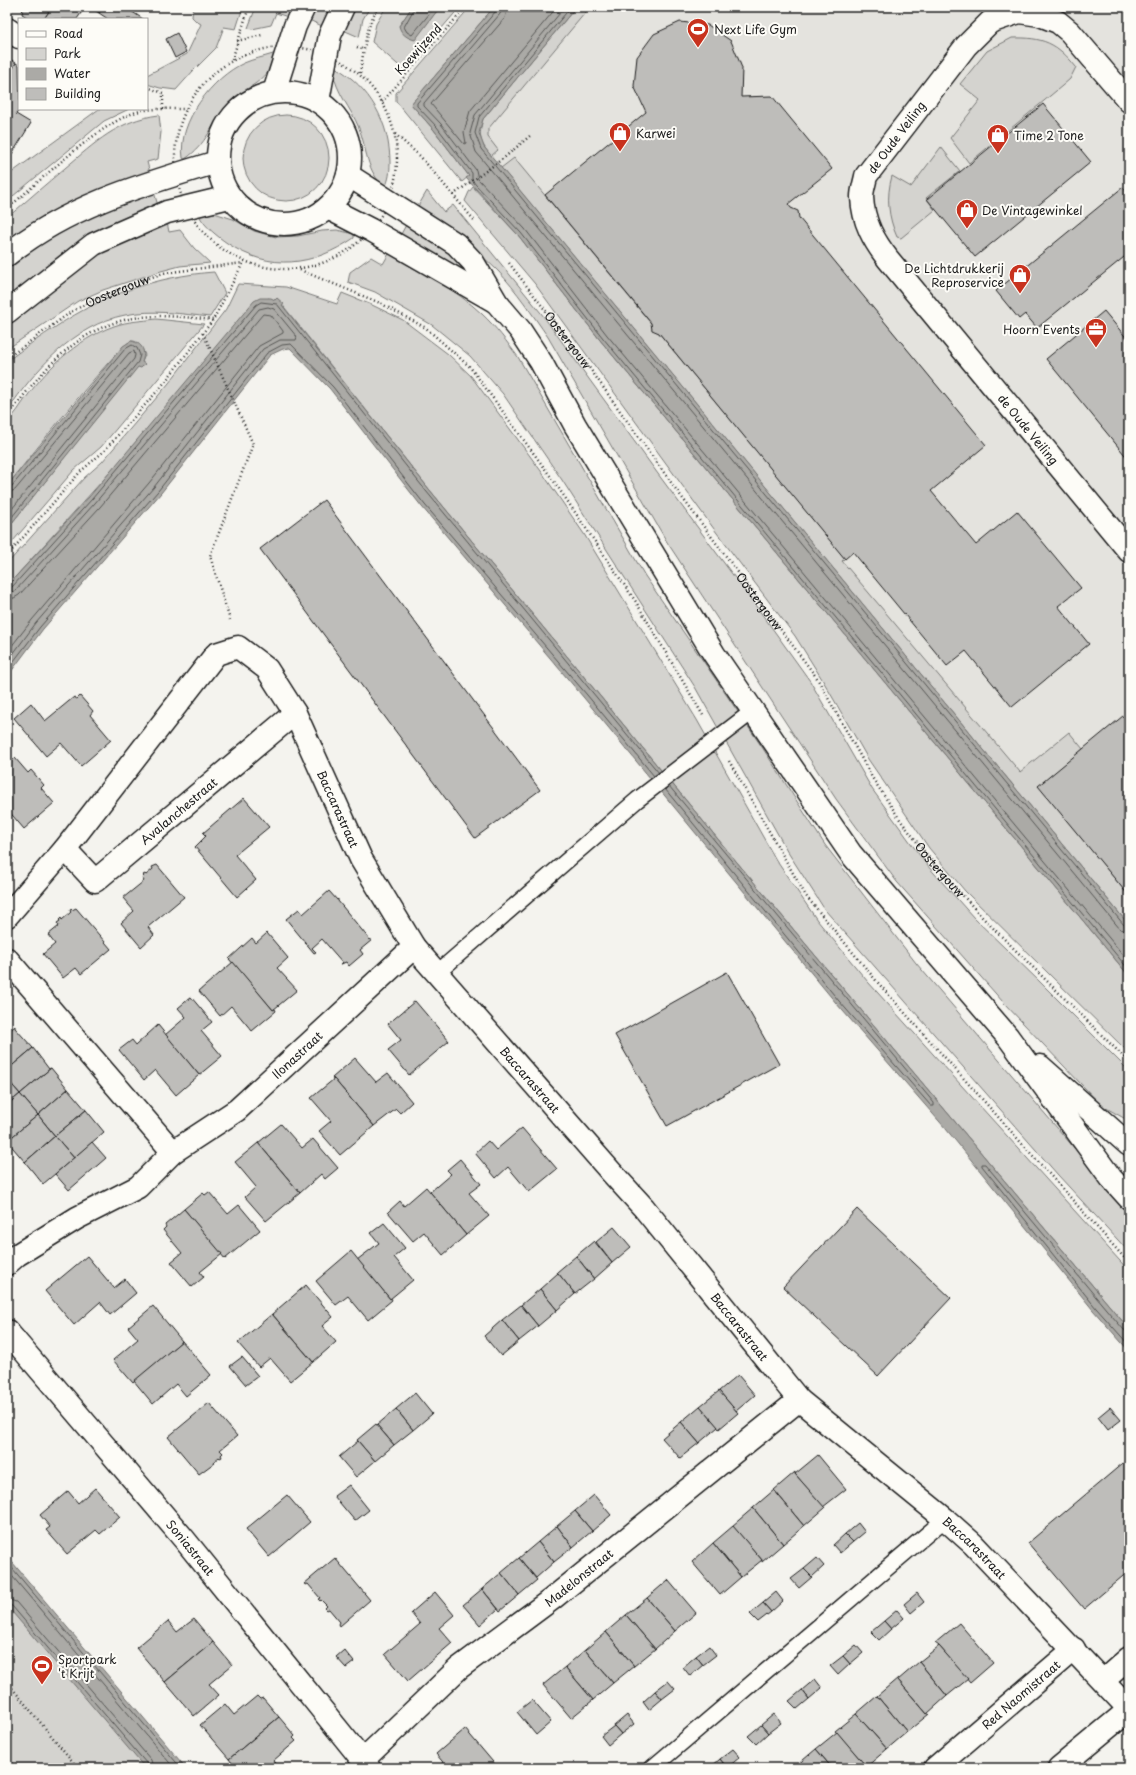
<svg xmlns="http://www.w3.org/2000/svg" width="1136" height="1775" font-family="'Playpen Sans',sans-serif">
<rect width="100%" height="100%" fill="#f4f3ee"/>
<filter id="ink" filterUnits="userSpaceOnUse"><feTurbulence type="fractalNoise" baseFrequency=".025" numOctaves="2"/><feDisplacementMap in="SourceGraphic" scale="8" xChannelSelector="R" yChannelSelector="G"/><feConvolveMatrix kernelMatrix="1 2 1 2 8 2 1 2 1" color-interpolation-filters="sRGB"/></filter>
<g filter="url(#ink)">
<polygon fill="#e4e3de" points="576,7 1129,7 1129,925 484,147 483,119"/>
<g fill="#d4d3cf" stroke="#787876">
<polygon points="193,7 243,7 236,29 224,27 216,48 193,71 176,90 160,88 147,84 147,75 187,54 201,24 196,21 192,17"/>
<polygon points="256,7 292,7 288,17 276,13 271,25 252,29 248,28"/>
<polygon points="312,7 333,7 322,26 307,19"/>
<polygon points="353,7 370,7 363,19 359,37 341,29"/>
<polygon points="386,7 412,7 399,26 414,40 440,7 460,7 405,71 372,42 376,24"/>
<polygon points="470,7 494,7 411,104 434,130 469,176 462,182 396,101 396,93"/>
<path d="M576,7H590L488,129V137L498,150L491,156C480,142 478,137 483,119Z"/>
<path d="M1012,38C1043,37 1057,43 1076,67L1070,79L1062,86L969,163L950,138L980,100L960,84L987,51Z"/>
<path d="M273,54L276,56C269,84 243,86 227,105C211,125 207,144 185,159L183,158C177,122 213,77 244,63C253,59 264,57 273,54Z"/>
<path d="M335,67C370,87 390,123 390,163C390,171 389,181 385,187C366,172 367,149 359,128C350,106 337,95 332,69Z"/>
<polygon points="99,109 129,109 104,121 7,201 7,176"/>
<path d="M159,115L161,132L158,159L147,162L150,173L29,226L7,240V218C26,201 46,184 65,168C95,143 118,120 159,115Z"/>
<circle cx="286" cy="158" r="43"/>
<path d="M941,147L960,171L926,198L935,210L901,238L897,237C888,217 886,197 892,176L911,187Z"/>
<polygon points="514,158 845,558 842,561 1020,772 1069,732 1083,749 1039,786 1129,896 1129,925 501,168"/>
<polygon points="473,187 518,235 600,340 1129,976 1129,1053 965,891 929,848 868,759 822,679 795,636 717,533 535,284 465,201 469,192"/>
<path d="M427,191L444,212L453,205L541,313L658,474L767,621L810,681L872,789L926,864L974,918L1040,982L1129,1071V1121L1101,1105L1003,1002L897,882L836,799L667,542L548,337C532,314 517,291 498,271C474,247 444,228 417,208Z"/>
<polygon points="154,192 158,206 100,230 7,299 7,264 67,226 108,208"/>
<path d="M211,212L233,219L254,231L276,237L298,236L322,231L337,230L354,234V238C313,266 270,272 227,243C217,236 204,226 199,215Z"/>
<polygon points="167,222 169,232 180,230 194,248 210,263 180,266 161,271 103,290 78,301 7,349 7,324 101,252"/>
<polygon points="407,223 436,241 468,268 466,272 400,236"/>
<path d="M390,252C420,272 456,289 482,314C496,327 507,342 518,357L645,576L762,747L825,845L916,963L1129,1212V1252L1058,1175L825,910L789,854L695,687L562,480L503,394L470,356L432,325L375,292L348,282L350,272L371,257L383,264Z"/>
<path d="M214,272L225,293L210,317C182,314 153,309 125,315C74,325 35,370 7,411V361C23,349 40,337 57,326C103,295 158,276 214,272Z"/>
<polygon points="238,284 286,287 337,304 342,293 372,305 403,320 448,354 471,376 541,471 584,534 697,720 776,860 817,920 868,982 1129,1271 1129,1329 736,861 429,489 277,298 275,300 268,298 7,586 7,564 84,478 102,462 169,383 226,309"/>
<path d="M156,319L204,324L101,447L74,470L7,548V529L138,366L144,364L142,362L145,355C142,349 139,340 131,341C120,343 21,468 7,486C7,475 4,433 7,425C10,418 17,412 21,405C44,371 75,340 114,326C128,321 142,321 156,319Z"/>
<polygon points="7,1605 147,1768 7,1768"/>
</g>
<g fill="#abaaa6" stroke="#72716f">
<path d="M412,7H440L415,40C407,38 401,34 399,26Z"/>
<polygon points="494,7 576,7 483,119 479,133 484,147 1129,925 1129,976 600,340 518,235 466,178 469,176 434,130 411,104"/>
<polygon points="260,298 271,298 275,300 277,298 284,304 282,305 289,314 429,489 736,861 1129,1329 1129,1351 1093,1310 946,1129 836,1003 584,698 422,507 330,389 290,348 283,349 270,355 161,493 43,629 7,677 7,586 89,497 254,301"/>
<path d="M131,341C143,343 146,352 142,362L145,364L141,368L138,367L7,529V486L123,346Z"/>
<polygon points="7,1556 186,1768 145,1768 7,1606"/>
</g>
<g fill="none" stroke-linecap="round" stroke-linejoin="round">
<g stroke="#555553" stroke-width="1">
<polyline points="415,7 404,27 407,32 412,35 435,7"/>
<polyline points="497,7 496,11 417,103 417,106 437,127 472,173 472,180 476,185 521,233 603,338 1129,970"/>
<polyline points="502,7 500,14 424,103 424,106 441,124 476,170 478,179 525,229 607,335 1129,962"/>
<polyline points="508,7 505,18 431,104 464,144 466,143 464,132 470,111 557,7"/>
<polyline points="565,7 475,115 470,133 476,152 1120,929 1129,932"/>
<polyline points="571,7 479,117 475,133 481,149 1124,925 1129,927"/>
<polyline points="7,488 12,486 125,349 132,345 137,348 140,355 138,362 7,523"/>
<polyline points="7,493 15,490 129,353 134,351 135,355 134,359 7,515"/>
<polyline points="7,588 12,587 92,499 256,305 261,302 277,304 426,491 659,773"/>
<polyline points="7,593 15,591 95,503 259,309 268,307 274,309 297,337 296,340 280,340 263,349 154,487 36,623 7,662"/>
<polyline points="7,599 14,598 19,595 100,507 263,314 271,315 283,331 283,333 259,346 149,483 32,620 7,652"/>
<polyline points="7,670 40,627 158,491 267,353 282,345 291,344 333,387 425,505 587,695 654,776"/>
<polyline points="665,789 839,1001 931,1106 934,1106 934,1103 669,786"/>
<polyline points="1129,1332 1124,1330 1106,1309 985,1164 982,1164 982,1166 1096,1308 1129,1345"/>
<polyline points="7,1562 181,1768"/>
<polyline points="7,1570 174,1768"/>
<polyline points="7,1599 16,1602 151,1760 153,1768"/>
<polyline points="7,1604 12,1606 147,1764 148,1768"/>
</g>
</g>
<g fill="#bebdba" stroke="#1c1c1c">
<polygon points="23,7 52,7 44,19 30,19 22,14"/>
<polygon points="52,7 85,7 77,19 44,19"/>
<polygon points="90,7 103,7 99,13"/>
<polygon points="103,7 125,7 143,19 108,19 99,13"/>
<polygon points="680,22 708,25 731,41 742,68 741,97 772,96 832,169 788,204 791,208 798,211 799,218 986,445 931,491 976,545 1017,511 1081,588 1058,606 1089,644 1012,707 966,651 947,666 853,552 845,559 659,333 652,330 651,323 545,195 646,112 634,86 637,57 654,34"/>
<polygon points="177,33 186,52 175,58 166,39"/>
<polygon points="7,57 16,63 7,77"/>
<polygon points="16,63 19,65 20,109 16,114 31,123 12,154 7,151 7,77"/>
<polygon points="1043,104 1091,162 975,257 927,199"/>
<polygon points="1123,187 1129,195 1129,253 1037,328 1025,314 1019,319 996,291"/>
<polygon points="1104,311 1129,341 1129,460 1046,359"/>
<polygon points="324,500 540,790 475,838 260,549"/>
<polygon points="80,696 93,711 90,715 111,740 81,766 61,743 46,756 14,718 31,703 45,721 74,697 77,699"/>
<polygon points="1129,711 1129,896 1038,786"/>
<polygon points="15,758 28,773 31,770 44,785 41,788 54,803 24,829 7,809 7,765"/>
<polygon points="244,798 269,827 235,855 256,880 237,897 195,847 206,836 203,833"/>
<polygon points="157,865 184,897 148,927 154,935 141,947 121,923 134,911 123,898 144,881 142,878 144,876 143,875 145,874 146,875 153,869 152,867"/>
<polygon points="329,891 337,900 338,899 338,901 370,940 372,940 360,950 363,954 349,966 346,962 341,964 343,963 322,939 312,948 316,952 314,953 286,919 299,909 303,914"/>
<polygon points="76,908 111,949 81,974 76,968 63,978 43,954 55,944 48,935 59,926 57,923 60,921 59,920 61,918 62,920 71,912 70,911 71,909 72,910"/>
<polygon points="267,933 288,958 277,968 297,990 273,1010 229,959 252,938 256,943"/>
<polygon points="233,962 273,1010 275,1009 276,1011 252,1031 231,1006 220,1016 199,991"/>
<polygon points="727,972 779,1064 667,1126 615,1035"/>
<polygon points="191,997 212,1022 201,1031 222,1056 199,1075 165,1035 186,1017 178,1008"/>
<polygon points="415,1001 449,1041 409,1075 388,1050 401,1040 388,1024"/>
<polygon points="158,1025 199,1075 176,1095 155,1070 144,1080 119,1050 132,1040 136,1045"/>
<polygon points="15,1026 15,1028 33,1048 7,1070 7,1033"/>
<polygon points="33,1048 49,1069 51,1068 20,1094 7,1079 7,1070"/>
<polygon points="355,1058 376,1082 388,1073 412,1102 400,1113 396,1109 374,1126 334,1079 332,1078"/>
<polygon points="51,1068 68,1089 38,1115 20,1094"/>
<polygon points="7,1079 20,1094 7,1105"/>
<polygon points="334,1079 374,1126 340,1155 319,1131 331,1121 311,1098"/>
<polygon points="68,1089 86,1110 55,1136 38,1115"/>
<polygon points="20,1094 38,1115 7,1141 7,1105"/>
<polygon points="86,1110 104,1132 74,1158 55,1136"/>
<polygon points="38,1115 55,1136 25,1162 7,1141"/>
<polygon points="281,1124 302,1148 313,1139 338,1168 325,1179 321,1174 300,1193 258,1143"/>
<polygon points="522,1128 557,1169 529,1192 508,1167 496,1178 475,1153 488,1141 496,1150"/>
<polygon points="55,1136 74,1158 43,1184 25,1162"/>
<polygon points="92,1142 106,1158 69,1190 55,1174"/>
<polygon points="258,1143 300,1193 266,1221 245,1197 256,1187 235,1162"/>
<polygon points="460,1159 481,1184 469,1193 489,1216 466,1235 430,1192 451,1174 447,1170"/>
<polygon points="426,1187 466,1235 443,1255 424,1232 413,1241 388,1212 400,1201 404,1206"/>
<polygon points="209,1192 228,1214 239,1205 260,1230 225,1259 184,1209 203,1193 205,1195"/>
<polygon points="184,1209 222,1254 200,1272 204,1277 192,1287 171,1262 182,1253 163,1230 166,1227 165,1225"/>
<polygon points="857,1209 951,1298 878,1376 783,1287"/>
<polygon points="384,1223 405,1248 394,1257 413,1280 390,1299 357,1260 379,1243 371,1233"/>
<polygon points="614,1227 631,1247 612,1263 596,1242"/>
<polygon points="594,1241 612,1263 594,1279 576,1256"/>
<polygon points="351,1251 390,1299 391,1298 392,1300 368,1320 348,1296 336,1305 316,1281"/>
<polygon points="87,1256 114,1288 125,1279 136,1293 110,1315 100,1302 74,1325 45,1291"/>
<polygon points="576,1256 594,1279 575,1294 557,1272"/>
<polygon points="558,1273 575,1294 557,1310 540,1289"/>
<polygon points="306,1285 333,1317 322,1326 336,1342 313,1362 272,1314"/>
<polygon points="540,1289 557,1310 538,1326 521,1305"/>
<polygon points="521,1305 538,1326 519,1341 502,1320"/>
<polygon points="153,1306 182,1341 133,1383 113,1360 138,1339 128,1327"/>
<polygon points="272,1314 313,1362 290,1381 270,1358 259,1367 238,1343"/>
<polygon points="502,1320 519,1341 501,1356 484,1336"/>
<polygon points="182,1341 211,1375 186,1396 176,1384 153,1404 134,1381"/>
<polygon points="242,1357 258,1376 246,1385 230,1366"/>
<polygon points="738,1375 755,1395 736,1411 719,1391"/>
<polygon points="719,1391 738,1413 719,1429 700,1406"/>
<polygon points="415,1393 432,1414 413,1430 396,1409"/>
<polygon points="209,1403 237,1436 220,1450 223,1453 221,1455 222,1457 220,1458 219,1457 213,1462 214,1463 199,1474 168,1437"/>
<polygon points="700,1406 718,1427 699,1443 681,1422"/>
<polygon points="1110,1407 1121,1420 1108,1430 1098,1417"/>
<polygon points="396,1409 413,1430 394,1445 377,1425"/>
<polygon points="681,1422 699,1443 680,1458 662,1438"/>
<polygon points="376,1424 394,1445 375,1461 357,1440"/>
<polygon points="358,1441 375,1461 356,1477 339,1457"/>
<polygon points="818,1455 846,1489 823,1507 795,1474"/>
<polygon points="1129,1458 1129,1571 1084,1609 1028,1543"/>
<polygon points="795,1472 795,1474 825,1508 804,1526 774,1490"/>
<polygon points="349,1485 369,1510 355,1521 334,1496"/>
<polygon points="95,1488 120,1517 100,1534 96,1530 67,1554 46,1530 50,1527 40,1515 68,1491 78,1503"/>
<polygon points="774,1490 804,1526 783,1544 753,1508"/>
<polygon points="287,1495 310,1522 269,1557 246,1529"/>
<polygon points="594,1495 611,1515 592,1531 575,1511"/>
<polygon points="753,1508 783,1544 762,1562 762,1560 732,1526"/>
<polygon points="575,1511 592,1531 573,1547 557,1526"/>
<polygon points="858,1523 865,1532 853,1542 845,1534"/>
<polygon points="557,1526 573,1547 554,1562 538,1542"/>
<polygon points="733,1526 762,1560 741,1577 713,1543"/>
<polygon points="845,1534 853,1542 840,1553 833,1545"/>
<polygon points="538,1542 554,1562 536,1578 519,1558"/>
<polygon points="713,1543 741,1577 720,1595 692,1562"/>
<polygon points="335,1558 370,1600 340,1626 339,1624 340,1622 329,1609 327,1610 325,1608 327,1606 321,1600 320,1601 318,1599 320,1598 308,1584 306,1585 304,1584"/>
<polygon points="519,1558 537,1580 519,1595 501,1573"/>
<polygon points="817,1558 824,1566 812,1577 804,1569"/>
<polygon points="804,1569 812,1577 799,1588 791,1579"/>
<polygon points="501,1573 519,1595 500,1611 482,1589"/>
<polygon points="668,1580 696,1613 675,1631 647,1598"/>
<polygon points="482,1589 498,1609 480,1625 463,1605"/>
<polygon points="435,1592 454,1615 439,1628 452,1643 408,1681 385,1654 420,1624 411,1613"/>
<polygon points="776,1592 783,1601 771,1612 763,1603"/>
<polygon points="917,1593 924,1602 911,1613 904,1604"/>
<polygon points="647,1598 675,1631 655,1649 626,1615"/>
<polygon points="763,1603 771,1612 758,1622 750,1614"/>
<polygon points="897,1610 904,1618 891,1629 884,1621"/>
<polygon points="626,1615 655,1649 634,1666 606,1632"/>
<polygon points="194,1619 213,1642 165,1682 136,1648 168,1621 177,1632"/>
<polygon points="884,1621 891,1629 879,1640 871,1632"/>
<polygon points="959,1623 993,1663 970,1683 939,1646 935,1643"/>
<polygon points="606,1632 634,1666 613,1683 585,1650"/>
<polygon points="213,1642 232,1665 209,1684 219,1695 194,1716 165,1682"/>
<polygon points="856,1645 863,1653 850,1664 843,1656"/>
<polygon points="709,1646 716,1655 703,1665 696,1656"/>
<polygon points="939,1646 968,1679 947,1696 919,1662"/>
<polygon points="344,1650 354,1662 346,1668 336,1657"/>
<polygon points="585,1650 613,1683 593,1700 565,1667"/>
<polygon points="696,1656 703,1665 690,1676 683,1667"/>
<polygon points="843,1656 850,1664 838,1675 830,1666"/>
<polygon points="919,1662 947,1696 927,1714 898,1680"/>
<polygon points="565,1667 593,1700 571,1718 543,1685"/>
<polygon points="898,1678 898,1680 927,1714 929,1714 907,1732 877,1696"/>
<polygon points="815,1679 822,1688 809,1699 802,1690"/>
<polygon points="668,1681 675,1689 662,1699 655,1691"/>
<polygon points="802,1690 809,1699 797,1709 789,1701"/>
<polygon points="655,1691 662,1699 649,1710 643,1702"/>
<polygon points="257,1696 260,1699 263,1698 279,1717 229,1759 200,1725 225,1704 234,1715"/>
<polygon points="877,1696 907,1732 887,1749 856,1714"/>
<polygon points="532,1700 551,1722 536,1735 517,1712"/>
<polygon points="774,1714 781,1723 768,1733 761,1725"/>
<polygon points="856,1714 887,1749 865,1768 865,1765 835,1731"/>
<polygon points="627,1715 634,1724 621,1734 614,1726"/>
<polygon points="279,1717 295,1736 293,1738 296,1741 273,1761 279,1768 236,1768 229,1759"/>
<polygon points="761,1725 768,1733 756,1744 748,1736"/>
<polygon points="614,1726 621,1734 608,1745 601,1736"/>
<polygon points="465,1729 498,1768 448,1768 436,1754"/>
<polygon points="837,1732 865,1765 862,1768 832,1768 816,1749"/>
<polygon points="733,1749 740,1757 727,1768 720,1759"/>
<polygon points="816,1749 832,1768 797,1768 796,1766"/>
<polygon points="720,1759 727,1768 710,1768"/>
</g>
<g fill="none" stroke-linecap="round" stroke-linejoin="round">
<g stroke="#1c1c1c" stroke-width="18">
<g id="service">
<polyline points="437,973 637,800 753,711"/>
<polyline points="652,1768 945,1519"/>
</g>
</g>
<g stroke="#1c1c1c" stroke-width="25">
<g id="minor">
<polyline points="7,29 19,37"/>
<path id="s3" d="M1129,101L1070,32L1058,22L1040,15L1019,12L990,22L966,46L866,176C865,182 862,190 862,197C863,222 874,241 888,259L1129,551"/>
<path id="s4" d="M65,849L95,881L295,713"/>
<path id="s5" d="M7,916L65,849L216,654L238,647L267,669L295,713L361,859L414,947L612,1173L644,1208L799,1400L945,1519L973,1544L1129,1709"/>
<polyline points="7,959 173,1152"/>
<path id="s6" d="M7,1264L17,1255L77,1218L138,1187L173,1152L237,1110L414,947"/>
<path id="s7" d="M7,1331L184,1539L369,1768"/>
<polyline points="1104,1680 1129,1658"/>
<path id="s8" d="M363,1760L459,1668L552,1599L799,1400"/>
<path id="s9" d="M935,1768L1074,1649"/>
<polyline points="1059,1768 1129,1710"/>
</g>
</g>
<g stroke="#1c1c1c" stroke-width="25">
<g id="tertiary">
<polyline points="274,92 295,26 304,7"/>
<polyline points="318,101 330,35 343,7"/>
</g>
</g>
<g stroke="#1c1c1c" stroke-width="25">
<g id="secondary">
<circle cx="284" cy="158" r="66"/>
<polyline points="348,175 456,244 473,262 497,303 520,330 541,362 575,425 714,654 851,854 1008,1037 1111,1178 1129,1198"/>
<polyline points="328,208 371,230 496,302"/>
<path d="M7,255C67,206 144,184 217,162"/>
<polyline points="7,312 94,244 167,212 229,197"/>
<polyline points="1040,1066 1129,1145"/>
</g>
</g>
<g stroke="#1c1c1c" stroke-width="2.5" stroke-dasharray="1 3" stroke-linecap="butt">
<polyline points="237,41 262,35"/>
<polyline points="357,47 364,50"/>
<circle cx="286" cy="158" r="111"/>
<polyline points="232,60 249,7"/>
<path d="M360,73C364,50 366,27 378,7"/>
<polyline points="147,87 163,93 163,109"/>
<polyline points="382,102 466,7"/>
<polyline points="395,134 420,156 474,220"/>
<polyline points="453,195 505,157 531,135"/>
<path d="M7,209C39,182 101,121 140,111C155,108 171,109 186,109"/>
<path id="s1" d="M509,263L583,359L672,484L817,678L873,779L901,821L930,859L983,918L1129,1062"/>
<polyline points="300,270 380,303 426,328 470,367 551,477 636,602 704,717"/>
<polyline points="203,333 253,444 210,556 230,620"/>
<path id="s2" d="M7,358L71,312L93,300L140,281L164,273L243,263"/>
<path d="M7,418C37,376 72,333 124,320C153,313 184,317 213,320"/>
<polyline points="7,556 80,472 103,452 161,387 213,320 243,263"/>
<polyline points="729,761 806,896 879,984 1129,1263"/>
<polyline points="7,1682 78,1768"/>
</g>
<use href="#service" stroke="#fdfcf7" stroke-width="15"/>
<use href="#minor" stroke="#fdfcf7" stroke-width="22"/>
<use href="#tertiary" stroke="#fdfcf7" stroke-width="22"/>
<use href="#secondary" stroke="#fdfcf7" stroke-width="22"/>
</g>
</g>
<defs>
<g id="stadium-pin" transform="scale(1.15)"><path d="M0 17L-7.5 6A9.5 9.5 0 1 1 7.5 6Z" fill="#c8321e" stroke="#fdfcf7"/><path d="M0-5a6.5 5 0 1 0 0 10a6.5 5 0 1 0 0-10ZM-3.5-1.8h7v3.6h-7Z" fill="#fff"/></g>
<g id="shop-pin" transform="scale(1.15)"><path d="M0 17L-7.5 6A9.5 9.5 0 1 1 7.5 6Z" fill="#c8321e" stroke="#fdfcf7"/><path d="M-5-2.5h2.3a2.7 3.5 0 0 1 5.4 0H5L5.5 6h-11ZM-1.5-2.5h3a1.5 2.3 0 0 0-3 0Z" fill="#fff"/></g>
<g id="office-pin" transform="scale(1.15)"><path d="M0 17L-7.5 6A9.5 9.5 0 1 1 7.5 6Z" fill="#c8321e" stroke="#fdfcf7"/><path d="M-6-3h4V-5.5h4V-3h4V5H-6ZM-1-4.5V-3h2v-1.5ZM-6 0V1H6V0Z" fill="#fff"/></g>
</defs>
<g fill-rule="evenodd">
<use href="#stadium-pin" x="698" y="29"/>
<use href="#shop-pin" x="620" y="133"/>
<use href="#shop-pin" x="998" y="135"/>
<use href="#shop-pin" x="967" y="210"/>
<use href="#shop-pin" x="1020" y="275"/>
<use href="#office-pin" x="1096" y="329"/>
<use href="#stadium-pin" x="42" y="1666"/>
</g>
<g text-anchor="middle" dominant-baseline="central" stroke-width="4" stroke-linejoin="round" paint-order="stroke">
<g font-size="12" fill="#1c1c1c" stroke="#fdfcf7" text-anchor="start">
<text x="714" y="29">Next Life Gym</text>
<text x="636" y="133">Karwei</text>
<text x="1014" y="135">Time 2 Tone</text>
<text x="982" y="210">De Vintagewinkel</text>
<text x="1004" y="268" text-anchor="end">De Lichtdrukkerij<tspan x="1004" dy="14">Reproservice</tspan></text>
<text x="1080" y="329" text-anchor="end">Hoorn Events</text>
<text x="58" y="1659">Sportpark<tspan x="58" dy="14">'t Krijt</tspan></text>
</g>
<g font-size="12" fill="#1c1c1c" stroke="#fdfcf7">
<text transform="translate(418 49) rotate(-48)">Koewijzend</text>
<text transform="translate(896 137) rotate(-53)">de Oude Veiling</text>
<text stroke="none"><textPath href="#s2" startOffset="130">Oostergouw</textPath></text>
<text stroke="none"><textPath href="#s1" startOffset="97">Oostergouw</textPath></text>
<text stroke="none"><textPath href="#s3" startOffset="686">de Oude Veiling</textPath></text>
<text stroke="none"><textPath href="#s1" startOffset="421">Oostergouw</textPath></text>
<text stroke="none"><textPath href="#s5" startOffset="552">Baccarastraat</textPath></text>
<text stroke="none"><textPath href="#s4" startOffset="153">Avalanchestraat</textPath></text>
<text stroke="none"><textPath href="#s1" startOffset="745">Oostergouw</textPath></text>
<text stroke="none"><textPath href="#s6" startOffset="360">Ilonastraat</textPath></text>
<text stroke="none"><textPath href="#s5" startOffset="886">Baccarastraat</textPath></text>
<text stroke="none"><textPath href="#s5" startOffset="1210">Baccarastraat</textPath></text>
<text stroke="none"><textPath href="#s7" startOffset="284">Soniastraat</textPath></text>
<text stroke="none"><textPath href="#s5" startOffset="1534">Baccarastraat</textPath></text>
<text stroke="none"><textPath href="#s8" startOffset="283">Madelonstraat</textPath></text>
<text stroke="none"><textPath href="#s9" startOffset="113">Red Naomistraat</textPath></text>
</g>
</g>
<rect width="1136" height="1775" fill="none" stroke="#fdfcf7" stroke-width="24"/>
<rect x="12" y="12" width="1112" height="1751" fill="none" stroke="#1c1c1c" stroke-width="1.5" filter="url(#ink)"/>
<rect x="18" y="18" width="130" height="92" fill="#fdfcf7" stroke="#a3a29f"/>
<rect x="26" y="31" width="20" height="6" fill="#fdfcf7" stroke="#a3a29f"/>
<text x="54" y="38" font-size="12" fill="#1c1c1c">Road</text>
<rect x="26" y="48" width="20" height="12" fill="#d4d3cf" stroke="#a3a29f"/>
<text x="54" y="58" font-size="12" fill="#1c1c1c">Park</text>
<rect x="26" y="68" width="20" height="12" fill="#abaaa6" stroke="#a3a29f"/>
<text x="54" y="78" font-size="12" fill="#1c1c1c">Water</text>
<rect x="26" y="88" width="20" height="12" fill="#bebdba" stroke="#a3a29f"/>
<text x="54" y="98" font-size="12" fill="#1c1c1c">Building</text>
</svg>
